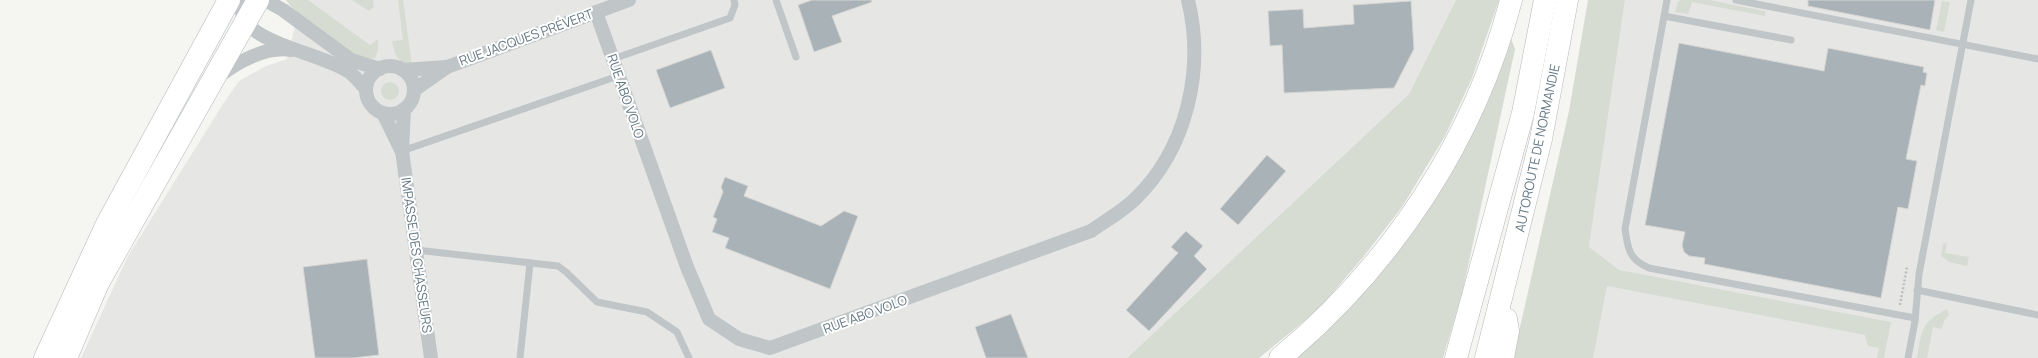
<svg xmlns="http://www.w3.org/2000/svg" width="2038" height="358" font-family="Manrope,sans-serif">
<rect width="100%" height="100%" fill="#f5f5f1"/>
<g fill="#e6e7e5">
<polygon points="292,0 1456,0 1409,94 1127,358 81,358 128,256 223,104 239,81 266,66 287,59 299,10"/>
<polygon points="1625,0 2038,0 2038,358 1569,358 1589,247"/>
</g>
<g fill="#d6dcd2">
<path d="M286,0H308L370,45L378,39V51L375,58C367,59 360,59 353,55C342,49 291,10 286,0Z"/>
<polygon points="352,0 373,0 374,7 369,11"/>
<path d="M398,0H403L412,65C398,63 394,54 392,41L403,40Z"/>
<polygon points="1456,0 1499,0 1472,78 1445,136 1402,207 1364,256 1318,310 1259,358 1127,358 1409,94"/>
<polygon points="1588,0 1625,0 1589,247 1619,270 1891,322 1884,358 1877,358 1879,348 1868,346 1865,335 1607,286 1593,358 1513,358 1569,111"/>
<polygon points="1681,0 1709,0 1765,11 1765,16 1692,2 1688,14 1675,12 1678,2"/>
<polygon points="1942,1 1950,2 1944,32 1936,30"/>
<polygon points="1510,36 1515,49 1462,294 1443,358 1292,358 1355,299"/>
<circle cx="390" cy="91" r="9"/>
<polygon points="1947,242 1945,253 1969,257 1967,266 1949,262 1941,256 1943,244"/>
<path d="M1947,309L1949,315L1944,321L1942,329L1933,327L1927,358H1917C1922,330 1920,323 1947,309Z"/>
</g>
<g fill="#a9b2b7" stroke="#d6d6d4">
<polygon points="812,0 871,0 872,2 832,16 842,42 814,52 798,5"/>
<polygon points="1808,0 1935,0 1930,30 1808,6"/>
<polygon points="1411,1 1414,49 1394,88 1284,93 1282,45 1270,46 1268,11 1303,9 1304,28 1354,24 1353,5"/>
<polygon points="1679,43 1824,71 1828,48 1924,67 1923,72 1927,73 1925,86 1921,85 1906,159 1917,161 1908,209 1898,207 1881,298 1704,264 1705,258 1689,256 1684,252 1682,245 1685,232 1645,225"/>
<polygon points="711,50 725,88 670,108 656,70"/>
<polygon points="1267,155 1286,171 1238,225 1220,209"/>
<polygon points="725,177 748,186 744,196 821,226 844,211 858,216 830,289 725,248 729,238 712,232 717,219 713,217 723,192 721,187"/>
<polygon points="1186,231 1203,246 1194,256 1207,269 1149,331 1126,310 1178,253 1171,247"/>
<polygon points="367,259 379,355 353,358 315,358 303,267"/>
<polygon points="1011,314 1028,358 986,358 975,327"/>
</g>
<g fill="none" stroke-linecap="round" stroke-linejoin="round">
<g stroke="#b3b8bb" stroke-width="23">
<g id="primary">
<polyline points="45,358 107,224 229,0"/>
<polyline points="66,358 98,283 258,0"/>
</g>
</g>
<g stroke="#b3b7ba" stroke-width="23">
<g id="motorway">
<path d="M1280,358C1391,266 1475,140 1511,0"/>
<polyline points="1456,358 1523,113 1545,0"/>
<polyline points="1486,358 1541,139 1567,0"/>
<polyline points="1503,358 1508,331 1506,319"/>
</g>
</g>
<polyline stroke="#bcbec0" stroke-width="2.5" stroke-dasharray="2 2" stroke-linecap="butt" points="1900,305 1907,267"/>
<g stroke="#c0c5c7" stroke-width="7">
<polyline points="776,0 796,57"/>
<path d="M1667,0L1625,229C1628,250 1629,259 1649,268L1915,318"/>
<polyline points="1736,0 2038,59"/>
<polyline points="1664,16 1791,40"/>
<polyline points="613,59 730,18 735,5 734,0"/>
<polyline points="402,151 618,76"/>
<polyline points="416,250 558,266 566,272 597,302 647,312 677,332 689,358"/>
<polyline points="1917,290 2038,315"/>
<polyline points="520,358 530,263"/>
<polyline points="1908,358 1915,321 1919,274 1971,0"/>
</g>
<g stroke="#c0c5c7" stroke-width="14">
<path d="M240,0C241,7 241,14 245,21C260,44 322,55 346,70C354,74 360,83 366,89"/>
<polyline points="265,0 283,10 351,60 380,69"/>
<path d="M596,12L687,267L709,319L739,339L770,348L1091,231C1105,221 1123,211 1135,199C1187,149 1205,69 1188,0"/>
<circle cx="390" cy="90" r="24"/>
<polyline points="403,70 446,67"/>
<path d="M218,77C237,62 266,46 291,50"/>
<polyline points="414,90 447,67 629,0"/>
<polyline points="404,109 402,151 431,358"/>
<polyline points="383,113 401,150"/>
</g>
<use href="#primary" stroke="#fff" stroke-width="22"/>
<use href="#motorway" stroke="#fff" stroke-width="22"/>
</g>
<g text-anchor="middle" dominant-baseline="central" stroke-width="4" stroke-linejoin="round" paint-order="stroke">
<g font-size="13" fill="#637783" stroke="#fff">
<text transform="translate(526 37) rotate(-20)">RUE JACQUES PRÉVERT</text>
<text transform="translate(626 96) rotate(71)">RUE ABO VOLO</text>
<text transform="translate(1537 148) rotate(-78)">AUTOROUTE DE NORMANDIE</text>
<text transform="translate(417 255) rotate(82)">IMPASSE DES CHASSEURS</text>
<text transform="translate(865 314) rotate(-20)">RUE ABO VOLO</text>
</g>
</g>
</svg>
